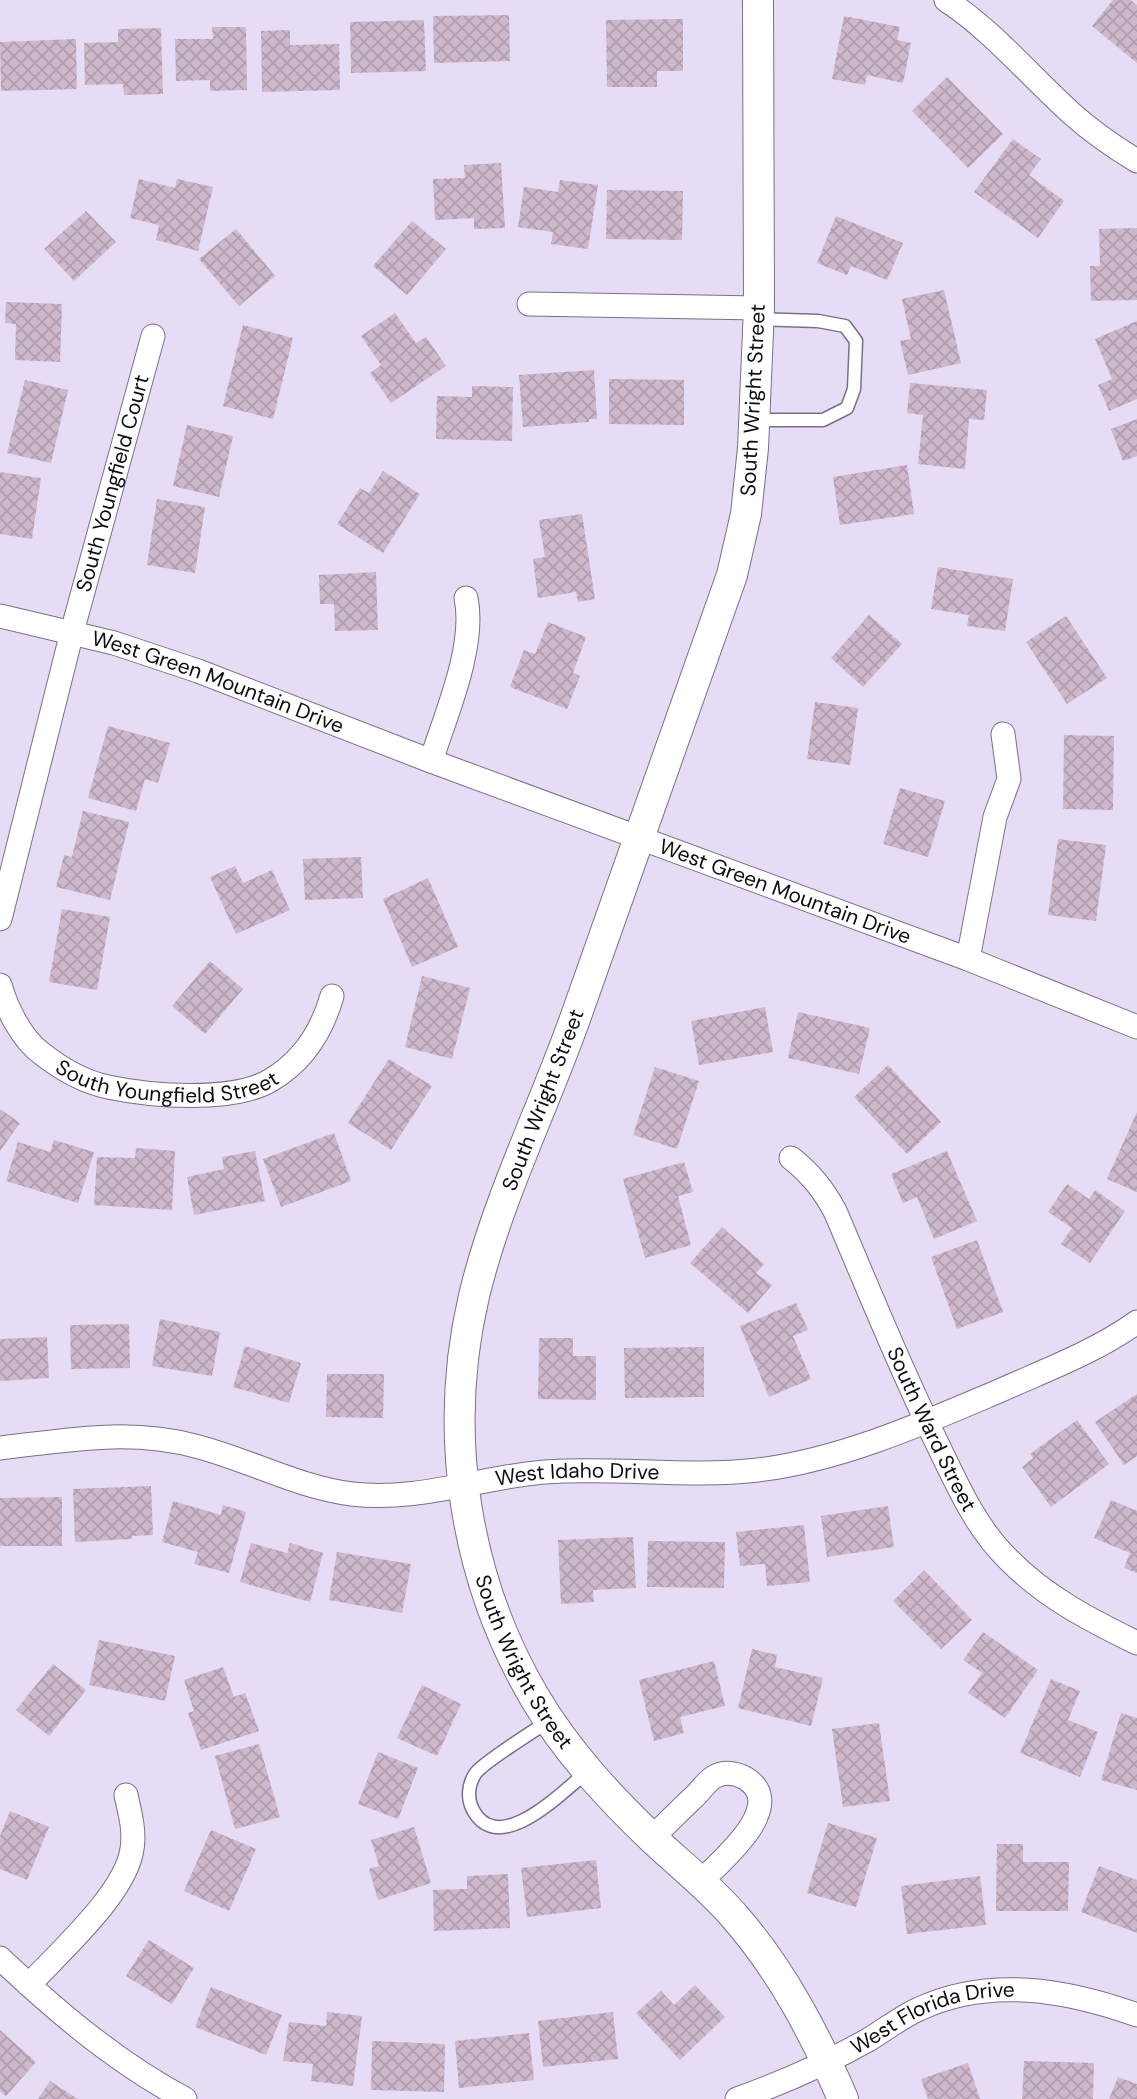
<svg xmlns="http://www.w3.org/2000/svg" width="1137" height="2099" font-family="'DM Sans',sans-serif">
<defs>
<pattern id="building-cross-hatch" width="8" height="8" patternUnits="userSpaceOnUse" patternTransform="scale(1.75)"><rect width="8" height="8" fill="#ceb8cb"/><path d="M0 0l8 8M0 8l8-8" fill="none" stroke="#b09dad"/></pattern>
</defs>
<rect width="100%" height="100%" fill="#e7dcf5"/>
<g fill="url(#building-cross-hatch)">
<polygon points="1113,0 1131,0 1137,5 1137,63 1092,26"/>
<polygon points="509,15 510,61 434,63 433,16"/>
<polygon points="844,16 900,27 897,40 911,43 903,83 867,75 865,85 832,79"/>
<polygon points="683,19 683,71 657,71 657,87 607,87 606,20"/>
<polygon points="424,20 426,71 351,73 350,22"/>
<polygon points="212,27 246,27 247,90 210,91 210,80 176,81 175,39 213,39"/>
<polygon points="161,28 163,94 124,95 123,84 85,85 84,43 118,42 118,29"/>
<polygon points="290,30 290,45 339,44 340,90 262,92 261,31"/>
<polygon points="76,39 77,89 1,91 0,42"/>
<polygon points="947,77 1003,134 968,168 912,111"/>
<polygon points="1013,139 1041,159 1029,175 1064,201 1038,238 974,192"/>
<polygon points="501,163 505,228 474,229 474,218 435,220 433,179 465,178 464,165"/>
<polygon points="139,179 175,188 177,179 213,187 198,251 156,240 159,225 130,218"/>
<polygon points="560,180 598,185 588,249 551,244 553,232 518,227 524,187 558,192"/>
<polygon points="607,190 683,191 682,240 606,239"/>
<polygon points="86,211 116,242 74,281 44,249"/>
<polygon points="836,216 903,243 887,280 851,266 847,275 817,263"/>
<polygon points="412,221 446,249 407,295 373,266"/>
<polygon points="1137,228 1137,300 1091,301 1090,266 1100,266 1099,229"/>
<polygon points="236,229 275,276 239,306 199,259"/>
<polygon points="944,290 961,363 908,375 900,341 911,339 902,299"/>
<polygon points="6,302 62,304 60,362 15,360 16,324 5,323"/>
<polygon points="395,313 416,343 426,337 446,366 391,403 370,373 381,365 361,336"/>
<polygon points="1137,321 1137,399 1109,411 1098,385 1112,379 1095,339"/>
<polygon points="243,325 293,338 273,419 223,406"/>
<polygon points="594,370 597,419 589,419 589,422 523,427 519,375"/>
<polygon points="609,379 684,380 684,425 609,424"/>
<polygon points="25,380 68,390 51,463 7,453"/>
<polygon points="910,383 987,390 984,420 969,419 965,469 918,464 923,415 907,413"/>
<polygon points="472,386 513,387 512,441 436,439 437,396 472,397"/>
<polygon points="1137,419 1137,456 1123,461 1111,429"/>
<polygon points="187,425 233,436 219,497 173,486"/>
<polygon points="907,465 914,514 840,525 833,477"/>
<polygon points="383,471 420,494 383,553 337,524 360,488 369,493"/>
<polygon points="0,472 41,478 32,539 0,534"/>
<polygon points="157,499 205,507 195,573 147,565"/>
<polygon points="582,514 595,599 578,602 576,592 538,598 533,559 545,557 539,520"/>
<polygon points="938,567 1013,579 1005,631 967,626 969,615 931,609"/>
<polygon points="376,572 378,630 335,631 334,604 320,604 319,575"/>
<polygon points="869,615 902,644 863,687 831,658"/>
<polygon points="1066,616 1107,678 1067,704 1026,642"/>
<polygon points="548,622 586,637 573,673 580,676 567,709 510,687 524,650 535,654"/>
<polygon points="815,702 858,708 850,765 807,759"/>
<polygon points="108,726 170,743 158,783 145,779 136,811 88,798"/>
<polygon points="1064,735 1114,736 1113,810 1063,809"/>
<polygon points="900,788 945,801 928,857 883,844"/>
<polygon points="83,811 129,822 110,900 56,887 64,855 72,857"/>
<polygon points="1058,839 1106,845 1096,921 1048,915"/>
<polygon points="361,857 363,898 305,900 303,859"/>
<polygon points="235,866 243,883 272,870 290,910 236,934 210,877"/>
<polygon points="428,878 458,947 412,967 383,899"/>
<polygon points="62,909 110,917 97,990 49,982"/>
<polygon points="210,961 243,989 205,1034 172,1006"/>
<polygon points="422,976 470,988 452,1059 405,1047"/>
<polygon points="765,1007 773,1052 699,1065 691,1021"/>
<polygon points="798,1012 870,1028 859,1074 788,1058"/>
<polygon points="389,1059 432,1086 391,1150 348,1123"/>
<polygon points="888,1065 941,1122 907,1154 854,1097"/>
<polygon points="655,1067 699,1081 677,1149 633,1135"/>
<polygon points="0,1109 20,1123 0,1151"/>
<polygon points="1137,1112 1137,1192 1107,1179"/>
<polygon points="334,1133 351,1181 281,1207 263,1159"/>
<polygon points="54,1140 94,1152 78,1203 6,1181 18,1142 50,1152"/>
<polygon points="136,1148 175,1151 172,1210 94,1205 97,1157 135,1158"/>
<polygon points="255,1151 265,1201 194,1215 187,1177 224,1169 222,1157"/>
<polygon points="947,1151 977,1221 934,1239 917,1197 903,1203 891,1174"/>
<polygon points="684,1162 693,1192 678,1196 691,1245 645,1258 623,1179"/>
<polygon points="1067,1184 1089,1199 1095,1190 1125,1211 1090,1263 1061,1244 1072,1228 1048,1212"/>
<polygon points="722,1227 764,1264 756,1273 772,1285 748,1313 690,1263"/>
<polygon points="977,1240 1003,1312 957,1329 931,1257"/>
<polygon points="796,1303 808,1330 793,1336 811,1379 769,1397 740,1326"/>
<polygon points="160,1319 220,1332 212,1376 152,1366"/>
<polygon points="129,1324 130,1368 71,1369 70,1325"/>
<polygon points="47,1337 49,1378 0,1381 0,1339"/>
<polygon points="539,1338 573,1338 573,1356 596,1356 596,1400 538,1399"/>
<polygon points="245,1346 301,1363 289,1403 233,1387"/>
<polygon points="704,1347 704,1397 625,1398 624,1348"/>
<polygon points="327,1374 384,1374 383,1418 326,1417"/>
<polygon points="1137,1394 1137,1456 1124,1465 1095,1422"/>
<polygon points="1077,1420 1109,1464 1051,1507 1022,1467 1033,1458 1030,1454"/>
<polygon points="151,1486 153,1535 132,1536 132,1539 75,1542 73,1489"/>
<polygon points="62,1497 62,1546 0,1546 0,1498"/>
<polygon points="1111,1500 1137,1511 1137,1573 1124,1568 1130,1553 1094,1538"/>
<polygon points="173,1501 221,1515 223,1505 246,1512 229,1573 194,1564 198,1552 162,1542"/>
<polygon points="888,1506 894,1547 827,1557 821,1516"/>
<polygon points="804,1525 810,1582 767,1586 765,1564 740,1566 736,1532"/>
<polygon points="633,1537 636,1588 593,1590 594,1602 561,1604 558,1540"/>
<polygon points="648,1541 725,1542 724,1588 647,1587"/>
<polygon points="251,1543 287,1553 290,1543 323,1553 310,1602 240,1582"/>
<polygon points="337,1552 411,1564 402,1613 329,1600"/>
<polygon points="924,1570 972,1620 941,1649 893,1601"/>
<polygon points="983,1632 1038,1670 1005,1718 968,1693 982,1673 963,1660"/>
<polygon points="99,1640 175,1656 165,1701 89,1685"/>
<polygon points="752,1649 777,1655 775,1667 823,1678 811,1726 738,1708"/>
<polygon points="714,1661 725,1706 680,1717 684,1733 654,1741 639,1680"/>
<polygon points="53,1664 86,1690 49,1736 16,1710"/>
<polygon points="223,1667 234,1697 245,1693 259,1731 201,1750 188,1713 194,1711 184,1680"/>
<polygon points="1051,1679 1080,1691 1068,1720 1098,1732 1080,1777 1020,1753"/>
<polygon points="422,1685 461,1704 437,1756 397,1738"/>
<polygon points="1121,1713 1137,1718 1137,1790 1101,1780"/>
<polygon points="879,1723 890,1801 843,1807 832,1729"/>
<polygon points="259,1744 280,1817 235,1829 215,1756"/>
<polygon points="378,1752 418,1768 398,1819 358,1804"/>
<polygon points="10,1811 49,1827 27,1880 0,1869 0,1836"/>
<polygon points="828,1823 877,1838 856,1907 807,1893"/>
<polygon points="414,1827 431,1883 378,1900 369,1869 379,1866 371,1840"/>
<polygon points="211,1830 256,1849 229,1911 184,1891"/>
<polygon points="997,1844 1023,1844 1023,1862 1069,1862 1068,1911 996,1911"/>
<polygon points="596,1860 601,1908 527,1917 521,1868"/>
<polygon points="1099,1866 1137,1880 1137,1933 1081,1912"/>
<polygon points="508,1874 510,1928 434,1931 433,1890 467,1889 467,1876"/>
<polygon points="980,1876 986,1925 907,1934 901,1886"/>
<polygon points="149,1940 194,1968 172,2004 126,1976"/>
<polygon points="695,1985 725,2017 680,2060 636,2013 661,1991 674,2005"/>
<polygon points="211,1987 282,2015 266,2055 195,2027"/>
<polygon points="327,2012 362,2016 353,2086 311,2081 313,2064 283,2061 289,2022 326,2026"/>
<polygon points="613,2012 618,2059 543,2067 538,2021"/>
<polygon points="0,2030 36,2062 6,2096 0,2091"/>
<polygon points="529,2033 534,2080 459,2088 455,2041"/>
<polygon points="372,2041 445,2044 444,2092 371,2090"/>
<polygon points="1024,2061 1094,2063 1093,2099 1022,2099"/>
<polygon points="968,2063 980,2099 928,2099 921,2079"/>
<polygon points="1118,2077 1137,2084 1137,2099 1109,2099"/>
<polygon points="50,2081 78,2099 38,2099"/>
</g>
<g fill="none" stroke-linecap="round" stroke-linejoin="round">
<g stroke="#797086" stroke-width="15">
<g id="service">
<polyline points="755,420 823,420 847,408 854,389 856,341 845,326 818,321 758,319"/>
<path d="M549,1721C535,1730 481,1764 475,1774C468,1785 467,1799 473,1810C499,1858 562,1792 587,1772"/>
</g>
</g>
<g stroke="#797086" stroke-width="25">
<g id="minor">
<path d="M946,0C993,31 1029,75 1071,113C1091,131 1114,147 1137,161"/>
<polyline points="529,304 759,308"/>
<path id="s1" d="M0,616L114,643L198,671L431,761L968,959L1137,1027"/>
<path d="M431,761C446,714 476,646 466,598"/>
<path id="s2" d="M0,919L72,632L153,336"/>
<polyline points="968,959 995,817 1009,779 1003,734"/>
<path id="s3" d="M0,985C7,1009 21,1038 41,1053C60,1068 84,1082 108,1087C150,1096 233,1103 271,1080C303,1061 322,1031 332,996"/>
<path id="s4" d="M791,1158C811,1174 823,1189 835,1211C868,1288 899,1366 936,1441C956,1482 975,1527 1008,1559C1045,1597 1090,1620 1137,1643"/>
<path id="s5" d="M0,1448C69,1440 131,1428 199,1447C251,1461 298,1487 352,1494C418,1502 480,1477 545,1472C616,1467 688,1478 758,1470C841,1460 924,1423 999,1391C1046,1370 1095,1352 1137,1322"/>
<path d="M652,1838C666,1824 680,1810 695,1796C701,1790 707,1781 714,1777C724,1771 736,1773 745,1778C790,1805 720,1862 700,1882"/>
<path d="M0,1958C57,2012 116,2062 185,2099"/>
<path d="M29,1985C60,1951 126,1893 132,1849C135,1831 130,1813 126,1795"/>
<path id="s6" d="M737,2099C782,2083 827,2063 868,2040C885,2030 901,2017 919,2009C989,1976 1067,1990 1137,2015"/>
</g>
</g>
<g stroke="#797086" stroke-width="32">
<g id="tertiary">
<path id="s7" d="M758,0L759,308L753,448L746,514L732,575C680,722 628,869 576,1016C543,1109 497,1200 474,1296C442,1432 464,1578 535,1698C567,1752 610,1798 655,1841C682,1866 711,1889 735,1917C782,1971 815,2034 843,2099"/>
</g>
</g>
<use href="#service" stroke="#fff" stroke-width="12"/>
<use href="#minor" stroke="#fff" stroke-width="23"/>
<use href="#tertiary" stroke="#fff" stroke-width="30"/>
</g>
<g text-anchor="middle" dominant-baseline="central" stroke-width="5" stroke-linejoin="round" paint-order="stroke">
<g font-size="21" fill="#0e0b13" stroke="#fff">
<text transform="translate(753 400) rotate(-87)">South Wright Street</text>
<text stroke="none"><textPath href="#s2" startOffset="450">South Youngfield Court</textPath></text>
<text stroke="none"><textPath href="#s1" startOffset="228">West Green Mountain Drive</textPath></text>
<text stroke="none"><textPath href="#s1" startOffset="833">West Green Mountain Drive</textPath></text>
<text stroke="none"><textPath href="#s3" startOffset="215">South Youngfield Street</textPath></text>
<text transform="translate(543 1100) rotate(-69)">South Wright Street</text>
<text stroke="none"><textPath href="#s4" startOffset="308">South Ward Street</textPath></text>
<text stroke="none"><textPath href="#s5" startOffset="588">West Idaho Drive</textPath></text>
<text stroke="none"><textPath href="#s7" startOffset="1722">South Wright Street</textPath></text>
<text stroke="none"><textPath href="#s6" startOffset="214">West Florida Drive</textPath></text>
</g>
</g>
</svg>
